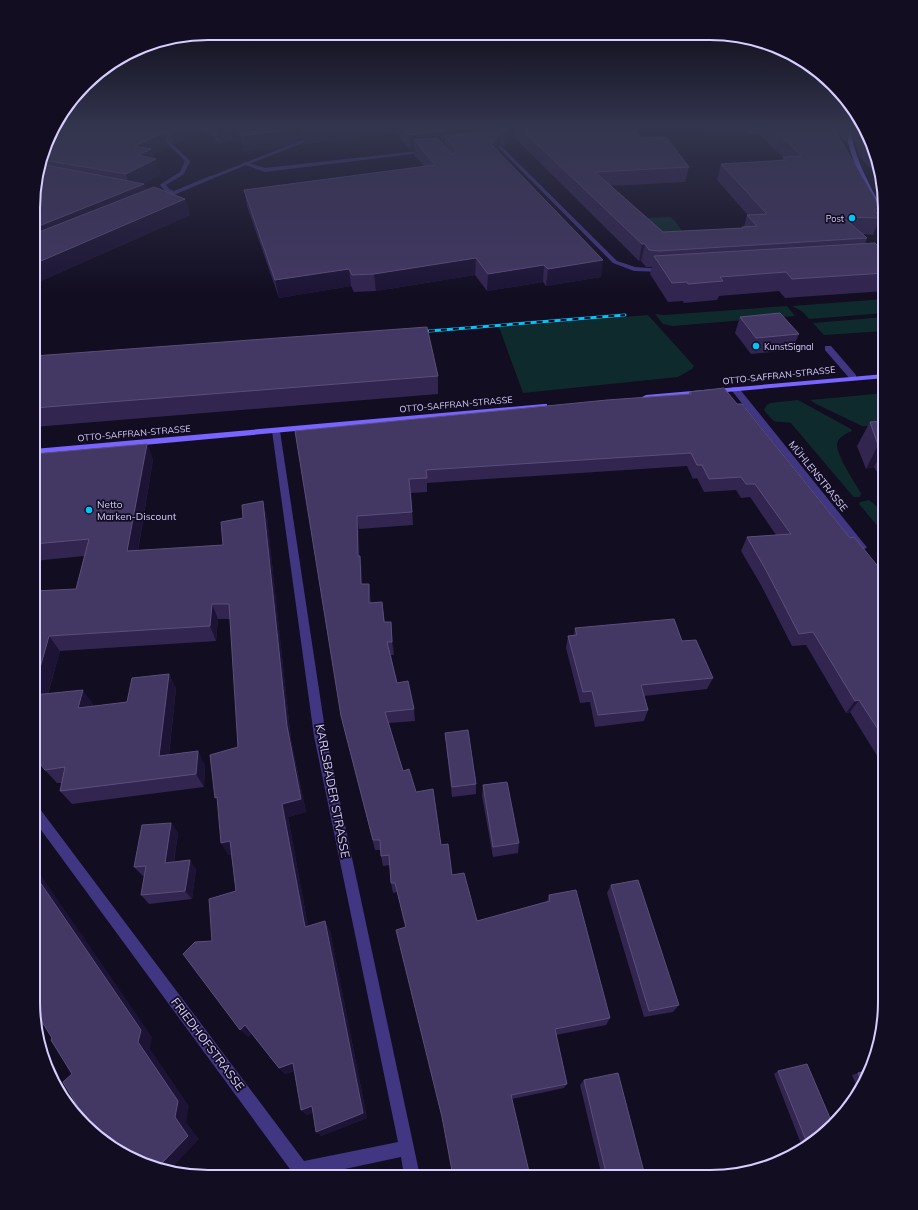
<svg xmlns="http://www.w3.org/2000/svg" width="918" height="1210" font-family="Mulish,sans-serif">
<rect width="100%" height="100%" fill="#120d21"/>
<g fill="#0f2a2c">
<polygon points="670,217 675,221 691,243 673,244 644,218"/>
<polygon points="885,299 885,313 809,319 803,312 792,306"/>
<polygon points="787,306 795,316 673,326 663,324 655,314 664,315"/>
<polygon points="648,315 694,366 692,369 678,377 523,393 499,327"/>
<polygon points="885,317 885,331 824,335 813,323"/>
<polygon points="885,393 885,427 862,426 816,404 810,400"/>
<path d="M798,400L851,429L852,431C846,433 837,438 837,445C837,456 855,483 861,493L860,497H854L851,494L791,423C773,420 778,427 764,410L767,405L770,403Z"/>
<polygon points="869,500 885,513 885,526 880,529 859,504 860,502"/>
</g>
<g fill="none" stroke-linecap="round" stroke-linejoin="round">
<g fill="#413682" fill-rule="evenodd">
<polygon points="150,126 154,126 190,161 184,174 166,185 169,189 174,191 210,176 214,176 214,178 162,200 158,200 158,198 170,193 165,191 160,185 161,184 180,172 185,161"/>
<polygon points="296,126 300,126 309,140 305,140"/>
<polygon points="427,150 429,152 265,172 242,164 245,162 265,168"/>
<polygon points="883,199 884,203 876,203 873,201"/>
<polygon points="825,346 831,346 856,375 856,379 850,379 825,350"/>
</g>
<g fill="#413682" fill-rule="evenodd">
<polygon points="339,126 345,126 214,178 209,177"/>
<polygon points="732,387 738,387 865,545 867,547 865,549 859,549 732,391"/>
<polygon points="273,429 279,429 280,431 326,736 420,1176 404,1176 401,1157 312,1176 295,1176 33,819 33,803 37,805 304,1161 398,1142 314,736 272,431"/>
</g>
<polygon fill="#413682" fill-rule="evenodd" points="477,126 481,126 617,261 635,267 663,269 665,270 665,272 634,271 613,263"/>
<g fill="#7864ff" fill-rule="evenodd">
<path d="M846,126H850C854,159 870,185 885,214V221L882,219C867,189 848,160 846,126Z"/>
<polygon points="885,374 885,378 646,399 642,397 646,395"/>
<polygon points="544,404 547,404 547,408 34,455 34,449"/>
</g>
<g stroke="#00c5f8" stroke-width="3">
<polyline id="rail" points="417,332 625,315"/>
</g>
<use href="#rail" stroke="#120d21" stroke-width="2" stroke-dasharray="6" stroke-linecap="butt"/>
</g>
<g fill="#322550">
<polygon points="54,126 301,126 302,139 284,146 244,151 241,139 220,143 202,129 174,144 165,135 168,146 152,155 161,174 143,183 144,184 146,190 185,199 190,215 34,284 35,185"/>
<polygon points="302,126 635,126 640,138 689,167 685,182 611,186 663,232 741,228 742,227 744,227 747,215 748,215 717,180 721,164 782,160 783,157 759,134 748,134 740,126 731,129 708,129 706,127 693,127 692,126 863,126 867,130 878,177 859,156 852,129 847,143 834,129 881,209 878,216 880,218 873,235 863,234 867,238 865,244 885,253 885,291 785,298 779,291 719,296 717,300 684,303 683,301 668,302 650,274 652,267 646,267 641,261 639,261 514,137 504,147 500,143 499,151 499,152 601,277 546,286 543,282 487,291 475,275 376,291 354,292 351,286 279,298 247,206 244,190 424,166 414,155 414,149 410,150 396,133 305,144 302,129 303,129"/>
<polygon points="740,317 799,334 792,350 751,354 735,333"/>
<polygon points="34,356 438,376 438,394 34,427"/>
<polygon points="690,392 737,404 850,538 885,575 885,758 879,759 850,712 846,713 806,645 792,646 761,585 741,551 747,537 776,535 750,497 741,498 736,490 704,492 697,478 693,479 687,466 427,483 427,492 411,493 413,525 359,529 359,556 362,569 362,584 369,584 371,603 382,602 385,622 392,634 394,655 391,655 397,683 414,709 415,721 389,723 403,771 416,792 441,845 452,875 477,921 547,901 549,895 610,1018 606,1025 556,1035 567,1084 564,1088 512,1099 443,1120 396,930 405,927 397,892 393,893 391,883 390,865 383,866 381,856 381,850 375,850 344,728 295,431 689,394"/>
<polygon points="885,421 885,480 881,478 874,467 866,469 857,446 870,422"/>
<polygon points="147,444 153,460 138,551 223,545 267,517 291,740 306,812 288,817 308,926 330,931 367,1118 321,1136 313,1112 307,1115 301,1110 294,1071 285,1074 279,1068 252,1033 248,1037 212,941 236,891 231,854 228,855 238,747 230,619 218,619 216,641 60,651 48,694 93,704 93,706 127,702 169,674 176,689 169,755 205,765 204,787 72,804 60,791 62,783 57,783 45,770 34,591 76,589 84,556 34,561 34,454"/>
<polygon points="575,628 682,641 713,678 707,689 644,696 648,710 644,721 595,727 590,702 580,703 566,648 568,636 574,635"/>
<polygon points="445,733 476,784 476,794 452,797 446,744"/>
<polygon points="483,785 519,843 518,853 493,857 482,796"/>
<polygon points="171,823 178,833 174,862 196,869 192,899 149,904 141,895 144,876 143,876 134,867"/>
<polygon points="611,885 679,1005 673,1012 644,1017 607,893"/>
<polygon points="870,1070 859,1092 852,1075 858,1073"/>
<polygon points="778,1071 825,1134 803,1149 774,1074"/>
<polygon points="584,1080 644,1172 624,1177 602,1177 580,1085"/>
</g>
<g fill="#1d1435">
<polygon points="176,126 201,126 202,129 174,144 170,129"/>
<polygon points="229,126 239,126 241,139 220,143 217,128"/>
<polygon points="295,126 301,126 302,139 284,146 244,151 241,136"/>
<polygon points="307,126 395,126 396,133 305,144 302,129 307,128"/>
<polygon points="489,126 489,140 445,136 445,145 421,148 414,140 414,149 410,150 409,135"/>
<polygon points="511,126 514,126 514,137 504,147 504,132"/>
<polygon points="731,126 740,126 731,129"/>
<polygon points="164,132 168,146 152,155 154,160 156,159 161,174 139,186 144,184 149,200 34,247 34,228 130,189 126,174 135,146"/>
<polygon points="500,136 499,151 491,159 491,144"/>
<polygon points="185,199 190,215 34,284 34,264"/>
<polygon points="642,244 645,244 641,261 639,261"/>
<polygon points="476,258 475,275 376,291 374,274"/>
<polygon points="603,260 601,277 546,286 548,269"/>
<polygon points="544,265 543,282 487,291 488,274"/>
<polygon points="349,269 351,286 279,298 275,280"/>
<polygon points="885,443 885,446 874,467 866,469 878,445"/>
<polygon points="147,444 153,460 135,567 127,551"/>
<polygon points="263,501 267,517 291,740 306,812 288,817 310,937 305,927 282,804 287,726"/>
<polygon points="357,516 359,529 360,569 358,556"/>
<polygon points="360,556 362,569 363,598 361,584"/>
<polygon points="369,584 370,597 371,616 369,603"/>
<polygon points="212,604 218,619 216,641 210,626"/>
<polygon points="391,622 392,634 394,655 392,642"/>
<polygon points="49,636 60,651 43,710 34,698 34,689"/>
<polygon points="169,674 176,689 167,770 159,756"/>
<polygon points="83,690 93,704 89,722 78,708"/>
<polygon points="859,700 850,712 846,713 855,701"/>
<polygon points="198,751 205,765 204,787 196,774"/>
<polygon points="171,823 178,833 172,872 165,863"/>
<polygon points="230,841 237,853 228,855 221,843"/>
<polygon points="190,860 196,869 192,899 185,891"/>
<polygon points="33,864 152,1037 150,1049 189,1106 186,1122 199,1139 170,1170 159,1166 175,1117 138,1042 33,872"/>
<polygon points="325,921 330,931 367,1118 321,1136 316,1132"/>
<polygon points="245,1025 253,1032 248,1037 240,1030"/>
<polygon points="293,1063 299,1069 285,1074 279,1068"/>
<polygon points="312,1106 317,1111 307,1115 301,1110"/>
</g>
<g fill="#433763" stroke="#5b4e7b">
<polygon points="54,126 158,126 164,132 135,146 151,149 139,155 156,159 126,174 43,160"/>
<polygon points="167,126 176,126 170,129"/>
<polygon points="214,126 229,126 217,128"/>
<polygon points="239,126 296,126 281,131 241,136"/>
<polygon points="310,126 330,126 302,129"/>
<polygon points="401,126 487,126 409,135"/>
<polygon points="498,126 511,126 504,132"/>
<polygon points="518,126 635,126 640,138 666,137 689,167 595,172 663,232 743,228 742,227 757,226 747,215 767,214 721,164 787,160 783,157 802,156 771,126 832,126 881,209 874,209 880,218 843,217 867,238 659,251 649,250 645,244 642,244"/>
<polygon points="860,126 863,126 867,130 871,148 864,141"/>
<polygon points="494,130 500,136 491,144 603,260 548,269 544,265 488,274 476,258 374,274 352,275 349,269 275,280 244,190 435,165 414,140 437,138 452,154 456,152 456,150 445,136"/>
<polygon points="41,164 144,184 34,228 35,185"/>
<polygon points="154,187 185,199 34,264 34,234"/>
<polygon points="875,243 885,253 885,273 792,279 786,272 720,277 723,281 688,284 687,282 672,283 654,256"/>
<polygon points="780,313 799,334 756,338 740,317"/>
<polygon points="427,327 438,376 34,408 34,356"/>
<polygon points="724,388 737,404 742,404 850,538 854,537 885,575 885,740 859,700 855,701 813,632 799,634 767,572 747,537 791,534 755,484 746,484 741,477 709,479 702,465 697,465 691,453 426,470 427,478 409,479 412,512 357,516 358,556 360,556 361,584 369,584 369,603 382,602 384,622 391,622 392,642 387,642 397,683 408,681 414,709 385,712 403,771 409,769 416,792 433,789 441,845 448,844 452,875 464,873 477,921 550,901 549,895 576,890 610,1018 555,1029 567,1084 511,1095 530,1176 453,1176 442,1117 396,930 406,927 395,883 391,883 389,855 381,856 380,840 373,840 341,716 295,431 607,400 691,394 690,392"/>
<polygon points="885,421 885,443 878,445 870,422"/>
<polygon points="147,444 127,551 223,545 221,522 243,518 242,505 263,501 287,726 301,799 282,804 305,927 325,921 363,1113 316,1132 312,1106 301,1110 293,1063 279,1068 245,1025 240,1030 183,954 195,942 212,941 209,899 236,891 230,841 221,843 217,797 215,798 210,755 238,747 229,604 212,604 210,626 49,636 34,689 34,591 76,589 89,539 34,544 34,454"/>
<polygon points="674,619 682,641 696,640 713,678 641,685 648,710 598,715 592,691 583,692 568,636 577,635 575,628"/>
<polygon points="169,674 159,756 198,751 196,774 60,791 65,767 45,770 33,755 34,695 83,690 78,708 127,702 132,678"/>
<polygon points="468,730 476,784 452,787 445,733"/>
<polygon points="507,782 519,843 493,847 483,785"/>
<polygon points="171,823 165,863 190,860 185,891 141,895 146,866 134,867 142,825"/>
<polygon points="33,872 141,1030 138,1042 178,1101 175,1117 188,1136 159,1166 110,1147 95,1134 63,1082 72,1074 51,1040 52,1038 34,1009 33,1003"/>
<polygon points="638,880 679,1005 649,1011 611,885"/>
<polygon points="807,1064 833,1125 825,1134 808,1145 778,1071"/>
<polygon points="870,1070 863,1085 858,1073"/>
<polygon points="618,1073 644,1172 623,1177 607,1177 584,1080"/>
</g>
<linearGradient id="sky" x2="0" y2="1"><stop stop-color="#0a0712"/><stop offset="0.43" stop-color="#33354e"/><stop offset="1" stop-color="#33354e" stop-opacity="0"/></linearGradient>
<rect width="918" height="295" fill="url(#sky)"/>
<g fill="#00c5f8" stroke="#120d21" stroke-width="1.5">
<circle cx="852" cy="218" r="4"/>
<circle cx="756" cy="346" r="4"/>
<circle cx="89" cy="510" r="4"/>
</g>
<g text-anchor="middle" dominant-baseline="central" stroke-width="3.5" stroke-linejoin="round" paint-order="stroke">
<g font-size="9" fill="#d8cdff" stroke="#120d21" text-anchor="end">
<text x="844" y="218">Post</text>
<text x="764" y="346" text-anchor="start">KunstSignal</text>
</g>
<g font-size="9" fill="#d8cdff" stroke="#120d21">
<text transform="translate(779 375) rotate(-6)">OTTO-SAFFRAN-STRASSE</text>
<text transform="translate(456 404) rotate(-5)">OTTO-SAFFRAN-STRASSE</text>
<text transform="translate(134 433) rotate(-5)">OTTO-SAFFRAN-STRASSE</text>
</g>
<g font-size="10" fill="#d8cdff" stroke="#120d21">
<text transform="translate(818 476) rotate(51)">MÜHLENSTRASSE</text>
</g>
<g font-size="10" fill="#d8cdff" stroke="#120d21" text-anchor="start">
<text x="97" y="504">Netto<tspan x="97" dy="12">Marken-Discount</tspan></text>
</g>
<g font-size="12" fill="#d8cdff" stroke="#120d21">
<text transform="translate(333 791) rotate(79)">KARLSBADER STRASSE</text>
<text transform="translate(208 1044) rotate(53)">FRIEDHOFSTRASSE</text>
</g>
</g>
<path d="M0 0H918V1210H0ZM208 40H710A168 168 0 0 1 878 208V1002A168 168 0 0 1 710 1170H208A168 168 0 0 1 40 1002V208A168 168 0 0 1 208 40Z" fill="#120d21" fill-rule="evenodd"/>
<path fill="none" stroke="#d8cdff" stroke-width="2" d="M208 40H710A168 168 0 0 1 878 208V1002A168 168 0 0 1 710 1170H208A168 168 0 0 1 40 1002V208A168 168 0 0 1 208 40Z"/>
</svg>
